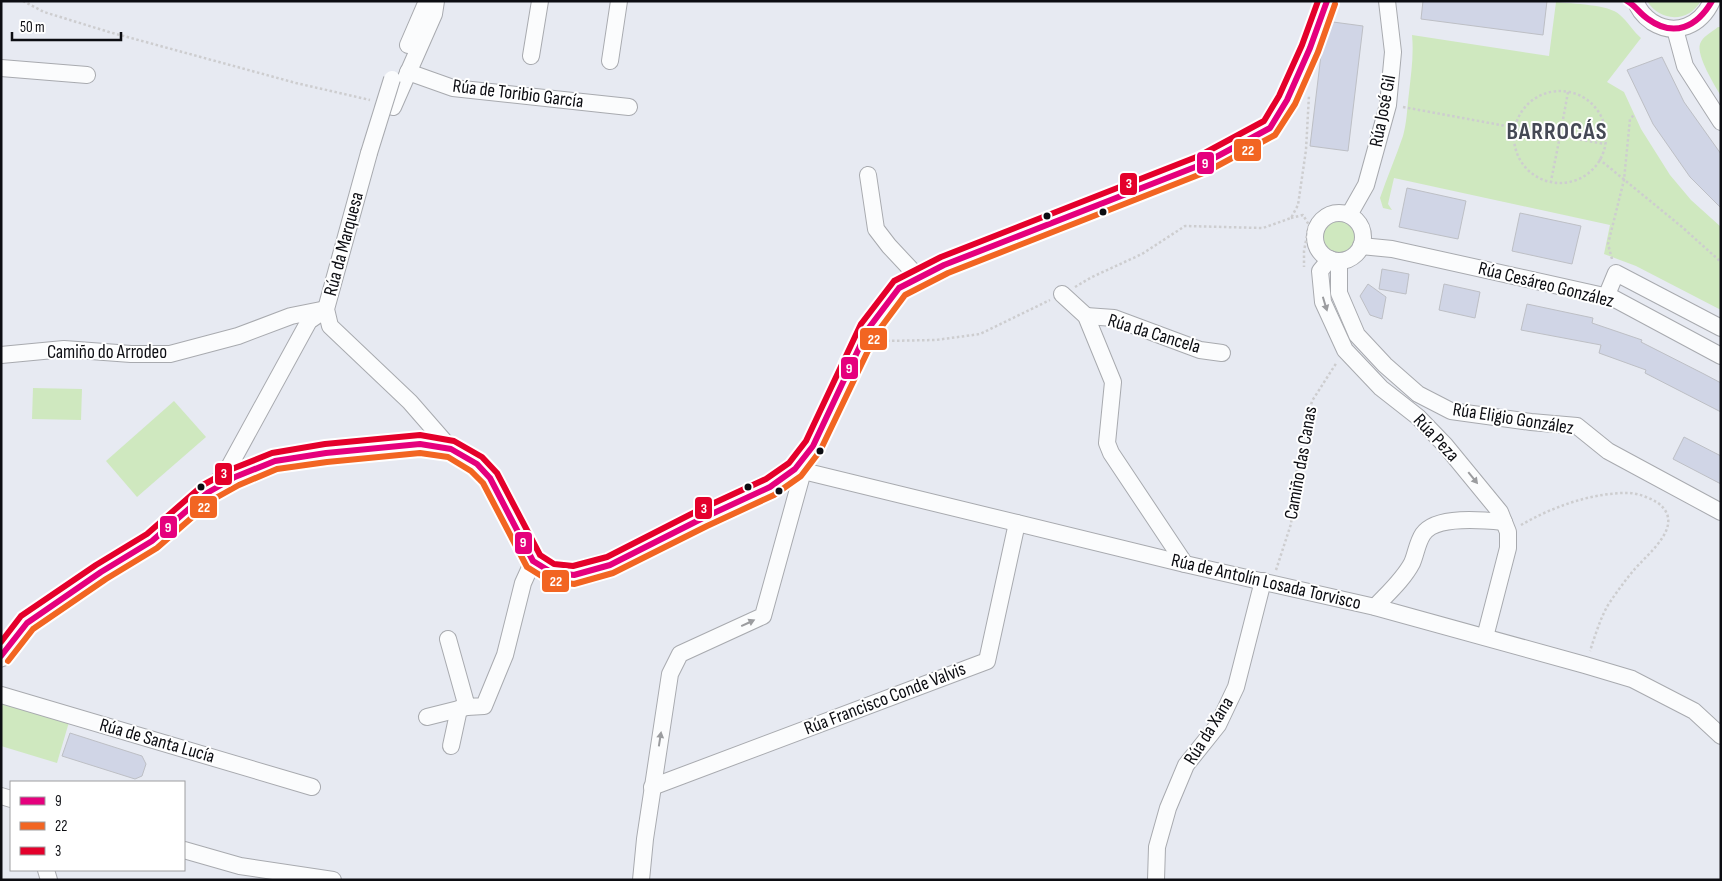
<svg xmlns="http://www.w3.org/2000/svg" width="1722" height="881" font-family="'Sofia Sans Condensed',sans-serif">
<rect width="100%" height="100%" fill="#e7eaf2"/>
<g fill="#cfe8bf">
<path d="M1647,1H1701C1688,23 1660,22 1647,1Z"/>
<path d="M1556,2C1572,4 1609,4 1620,15C1628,22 1633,31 1641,38L1607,82L1624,92L1641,129L1670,175L1691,200L1721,227V310L1636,266L1604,254L1610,225L1394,178L1388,204L1392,210L1383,208L1380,198C1387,177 1396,157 1403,136C1407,122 1407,108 1409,93C1411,74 1414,55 1412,35L1549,56Z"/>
<path d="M1718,27H1721V96C1715,86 1696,55 1700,44C1702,37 1712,32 1718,27Z"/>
<circle cx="1339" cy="237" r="16"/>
<polygon points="33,388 82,389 81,420 32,419"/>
<polygon points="174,401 206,437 137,497 106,461"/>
<polygon points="1,704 69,722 57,763 1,746"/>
</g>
<g fill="#d0d5e6" stroke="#bdbfc5">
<polygon points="1423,1 1547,1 1543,35 1421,19"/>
<polygon points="1333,22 1363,26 1348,151 1310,146 1321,55"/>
<polygon points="1662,57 1684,102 1721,154 1721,208 1690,177 1653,124 1627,70"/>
<polygon points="1407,188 1466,201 1458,239 1399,227"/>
<polygon points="1520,213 1581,226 1572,264 1512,251"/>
<polygon points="1382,269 1409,274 1406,294 1379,289"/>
<polygon points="1368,284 1386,297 1382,319 1370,315 1360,296"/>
<polygon points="1444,284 1480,292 1475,318 1439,310"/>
<polygon points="1527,304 1593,318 1592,323 1642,340 1641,342 1704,374 1721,383 1721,412 1645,373 1646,370 1599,353 1601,345 1521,330"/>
<polygon points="1684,437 1721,456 1721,484 1673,459"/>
<polygon points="70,733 142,756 146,764 142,776 135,779 62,756"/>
</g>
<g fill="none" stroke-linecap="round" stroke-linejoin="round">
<g stroke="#a8aaaf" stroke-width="18">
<g id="minor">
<path d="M1636,1C1638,10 1645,17 1652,22C1676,37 1701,25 1712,1"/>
<polyline points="1675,29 1685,66 1721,122"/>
<polyline points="408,45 427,1"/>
<polyline points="531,56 540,1"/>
<polyline points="610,61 619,1"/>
<polyline points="1,68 87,75"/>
<polyline points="408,72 453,88 629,107"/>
<polyline points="393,107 434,14 436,1"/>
<polyline points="369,153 326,309 330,326 410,402 451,449"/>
<polyline points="868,175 876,229 889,246 919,278"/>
<circle cx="1339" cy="237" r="24"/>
<polyline points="1349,215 1366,185 1388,105 1393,52 1387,1"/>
<polyline points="1361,246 1392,249 1613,298 1721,356"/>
<polyline points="1330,259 1320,271 1323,302 1345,350 1381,388 1418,417 1445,445 1500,512 1508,532 1508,548 1485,637"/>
<polyline points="1339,261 1339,293 1357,335 1385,365 1418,394 1451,411 1531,422 1577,426 1608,451 1721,512"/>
<polyline points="1062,294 1086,316 1113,382 1107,443 1111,453 1185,564"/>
<polyline points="1606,297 1616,273 1721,328"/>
<polyline points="1086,316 1114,318 1200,350 1222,353"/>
<polyline points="1,355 64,349 131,354 170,354 238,336 291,316 326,309"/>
<polyline points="795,469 1185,564 1375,607 1585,665 1632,679 1694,711 1721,736"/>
<polyline points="215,485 229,467 309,321 322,312"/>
<path d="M1375,607C1388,593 1403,580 1412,563C1416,554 1417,543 1423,534C1436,515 1484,520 1504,522"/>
<polyline points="448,639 467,707 484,706 505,655 523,583 533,561"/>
<polyline points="1,695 312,787"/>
<polyline points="427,717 467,707"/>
<polyline points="451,746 459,709"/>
<polyline points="652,787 987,661 1017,523"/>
<polyline points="1,796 11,799"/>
<polyline points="184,850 240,866 333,880"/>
<polyline points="46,870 49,880"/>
<polyline points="641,880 645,839 670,674 680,654 763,616 803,471"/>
<polyline points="1156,880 1157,847 1168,808 1186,765 1218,725 1236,687 1263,581"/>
</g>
</g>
<g stroke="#a8aaaf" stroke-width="23">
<polyline id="tertiary" points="1,656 27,623 101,572 152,541 207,493 235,477 275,461 326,453 420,444 451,449 477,464 490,478 533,561 551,572 574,575 610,565 703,518 770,487 795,469 813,446 868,329 899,288 944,265 1203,164 1270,128 1287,100 1310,48 1327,1"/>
</g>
<g stroke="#cdcdcf" stroke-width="2.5" stroke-dasharray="2.5 2.5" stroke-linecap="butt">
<polyline points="23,1 44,12 109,32 296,83 370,100"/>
<circle cx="1560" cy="137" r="46"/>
<polyline points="1568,92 1560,136 1605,144"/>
<polyline points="1403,107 1560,136 1551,181"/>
<polyline points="1599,159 1682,227 1721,262"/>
<polyline points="1291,218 1303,215 1309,225 1304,251 1304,267"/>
<polyline points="1612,259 1608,244 1624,180 1630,119 1634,115"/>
<polyline points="1075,287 1092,277 1142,254 1185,226 1263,228 1291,218 1298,205 1306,150 1309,95"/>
<polyline points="882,341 936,340 980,334 1050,300"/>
<path d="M1521,525C1552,507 1593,492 1630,493C1640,494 1650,498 1658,503C1687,525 1647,554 1633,571C1624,582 1616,593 1608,605C1600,619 1595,636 1590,651"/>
<polyline points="1276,570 1291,524 1297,467 1312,401 1337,362"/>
</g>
<use href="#minor" stroke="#fbfcfd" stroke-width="16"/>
<use href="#tertiary" stroke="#fbfcfd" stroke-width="21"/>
<g stroke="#a8aaaf" stroke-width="18" stroke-linecap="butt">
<polyline id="minor-bridge" points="369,153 392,79"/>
</g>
<use href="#minor-bridge" stroke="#fbfcfd" stroke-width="16"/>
<g stroke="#fff" stroke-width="10">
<g id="bus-1">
<path d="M1627,1C1636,6 1640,14 1648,19C1674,38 1697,27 1712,1"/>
<polyline points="1,656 27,623 101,572 152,541 207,493 235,477 275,461 326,453 420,444 451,449 477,464 490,478 533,561 551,572 574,575 610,565 703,518 770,487 795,469 813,446 868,329 899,288 944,265 1203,164 1270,128 1287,100 1310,48 1327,1"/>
</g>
</g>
<g stroke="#fff" stroke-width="10">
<polyline id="bus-2" points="8,661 33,629 106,579 157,548 212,500 239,485 277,469 327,462 420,453 448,457 471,471 483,483 527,567 548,580 574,584 613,573 707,526 774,495 801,476 820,451 876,334 905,295 948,273 1206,172 1275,135 1295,104 1318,52 1335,4"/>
</g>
<g stroke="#fff" stroke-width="10">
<polyline id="bus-3" points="1,642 21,616 96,565 147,534 203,485 232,469 272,453 325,444 420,435 454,441 482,457 497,473 540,555 554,564 573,566 607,557 699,510 766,479 789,463 806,441 861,324 894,281 941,257 1199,156 1264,121 1279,96 1302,45 1318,1"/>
</g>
<use href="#bus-1" stroke="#e5007d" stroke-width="6"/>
<use href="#bus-2" stroke="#f26522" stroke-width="6"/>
<use href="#bus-3" stroke="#e4002b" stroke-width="6"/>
</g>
<defs><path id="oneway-solid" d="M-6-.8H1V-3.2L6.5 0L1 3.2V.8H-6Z" transform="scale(1.25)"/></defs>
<g fill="#9b9c9f">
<use href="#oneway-solid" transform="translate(1325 304) rotate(73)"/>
<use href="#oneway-solid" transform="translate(1473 478) rotate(51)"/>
<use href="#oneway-solid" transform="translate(748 623) rotate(-25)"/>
<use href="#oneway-solid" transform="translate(660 739) rotate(-81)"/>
</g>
<g fill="#0c0d12" stroke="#fff" stroke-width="2">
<circle cx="1103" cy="212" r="4.5"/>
<circle cx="1047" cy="216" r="4.5"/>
<circle cx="820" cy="451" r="4.5"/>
<circle cx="201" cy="487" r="4.5"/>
<circle cx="748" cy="487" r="4.5"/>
<circle cx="779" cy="491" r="4.5"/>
</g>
<g text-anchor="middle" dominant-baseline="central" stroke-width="4" stroke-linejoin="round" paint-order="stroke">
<g font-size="19" fill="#0c0d12" stroke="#fff">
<text transform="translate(518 94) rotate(7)">Rúa de Toribio García</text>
<text transform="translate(1383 111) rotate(-79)">Rúa José Gil</text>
<text transform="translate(344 244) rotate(-75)">Rúa da Marquesa</text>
<text transform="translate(1546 285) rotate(14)">Rúa Cesáreo González</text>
<text transform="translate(1154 334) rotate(17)">Rúa da Cancela</text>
<text x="107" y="352">Camiño do Arrodeo</text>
<text transform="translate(1513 419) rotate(9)">Rúa Eligio González</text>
<text transform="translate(1436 438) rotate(47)">Rúa Peza</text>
<text transform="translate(1301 463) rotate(-80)">Camiño das Canas</text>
<text transform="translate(1266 582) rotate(13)">Rúa de Antolín Losada Torvisco</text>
<text transform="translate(885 699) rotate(-21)">Rúa Francisco Conde Valvis</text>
<text transform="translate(1209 731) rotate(-58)">Rúa da Xana</text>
<text transform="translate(157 741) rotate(16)">Rúa de Santa Lucía</text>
</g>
<g font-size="24" font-weight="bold" letter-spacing="1" fill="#454955" stroke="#fff">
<text x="1557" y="131">BARROCÁS</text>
</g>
</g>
<g stroke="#fff" stroke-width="2">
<rect x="1233" y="138" width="29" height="24" rx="5" fill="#f26522"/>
<rect x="1196" y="151" width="19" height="24" rx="5" fill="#e5007d"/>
<rect x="1119" y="172" width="19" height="24" rx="5" fill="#e4002b"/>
<rect x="859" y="327" width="29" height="24" rx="5" fill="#f26522"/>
<rect x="840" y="356" width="19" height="24" rx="5" fill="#e5007d"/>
<rect x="214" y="462" width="19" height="24" rx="5" fill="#e4002b"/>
<rect x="189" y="495" width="29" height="24" rx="5" fill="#f26522"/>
<rect x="694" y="496" width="19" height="24" rx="5" fill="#e4002b"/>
<rect x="159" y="515" width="19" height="24" rx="5" fill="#e5007d"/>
<rect x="514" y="531" width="19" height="24" rx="5" fill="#e5007d"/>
<rect x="541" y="569" width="29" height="24" rx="5" fill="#f26522"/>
</g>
<g font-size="14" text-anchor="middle" font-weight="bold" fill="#fff">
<text x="1248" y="155">22</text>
<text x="1205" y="168">9</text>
<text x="1129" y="188">3</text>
<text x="874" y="344">22</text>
<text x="849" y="373">9</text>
<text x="224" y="478">3</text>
<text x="204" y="512">22</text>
<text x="704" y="513">3</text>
<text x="168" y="532">9</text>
<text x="523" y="547">9</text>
<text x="556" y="586">22</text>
</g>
<rect width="1722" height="881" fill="none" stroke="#0c0d12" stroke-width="5"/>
<rect x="10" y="781" width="175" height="90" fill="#ffffff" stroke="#9e9ea0"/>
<rect x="20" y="797" width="25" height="8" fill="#e5007d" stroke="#9e9ea0"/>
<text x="55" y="806" font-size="15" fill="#0c0d12">9</text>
<rect x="20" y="822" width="25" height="8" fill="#f26522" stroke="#9e9ea0"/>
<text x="55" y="831" font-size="15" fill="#0c0d12">22</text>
<rect x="20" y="847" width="25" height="8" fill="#e4002b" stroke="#9e9ea0"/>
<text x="55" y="856" font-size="15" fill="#0c0d12">3</text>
<path d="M12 32v8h109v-8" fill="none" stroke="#0c0d12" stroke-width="2.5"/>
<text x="20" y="32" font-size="15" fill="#0c0d12" stroke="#ffffff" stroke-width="4" paint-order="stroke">50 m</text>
</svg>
